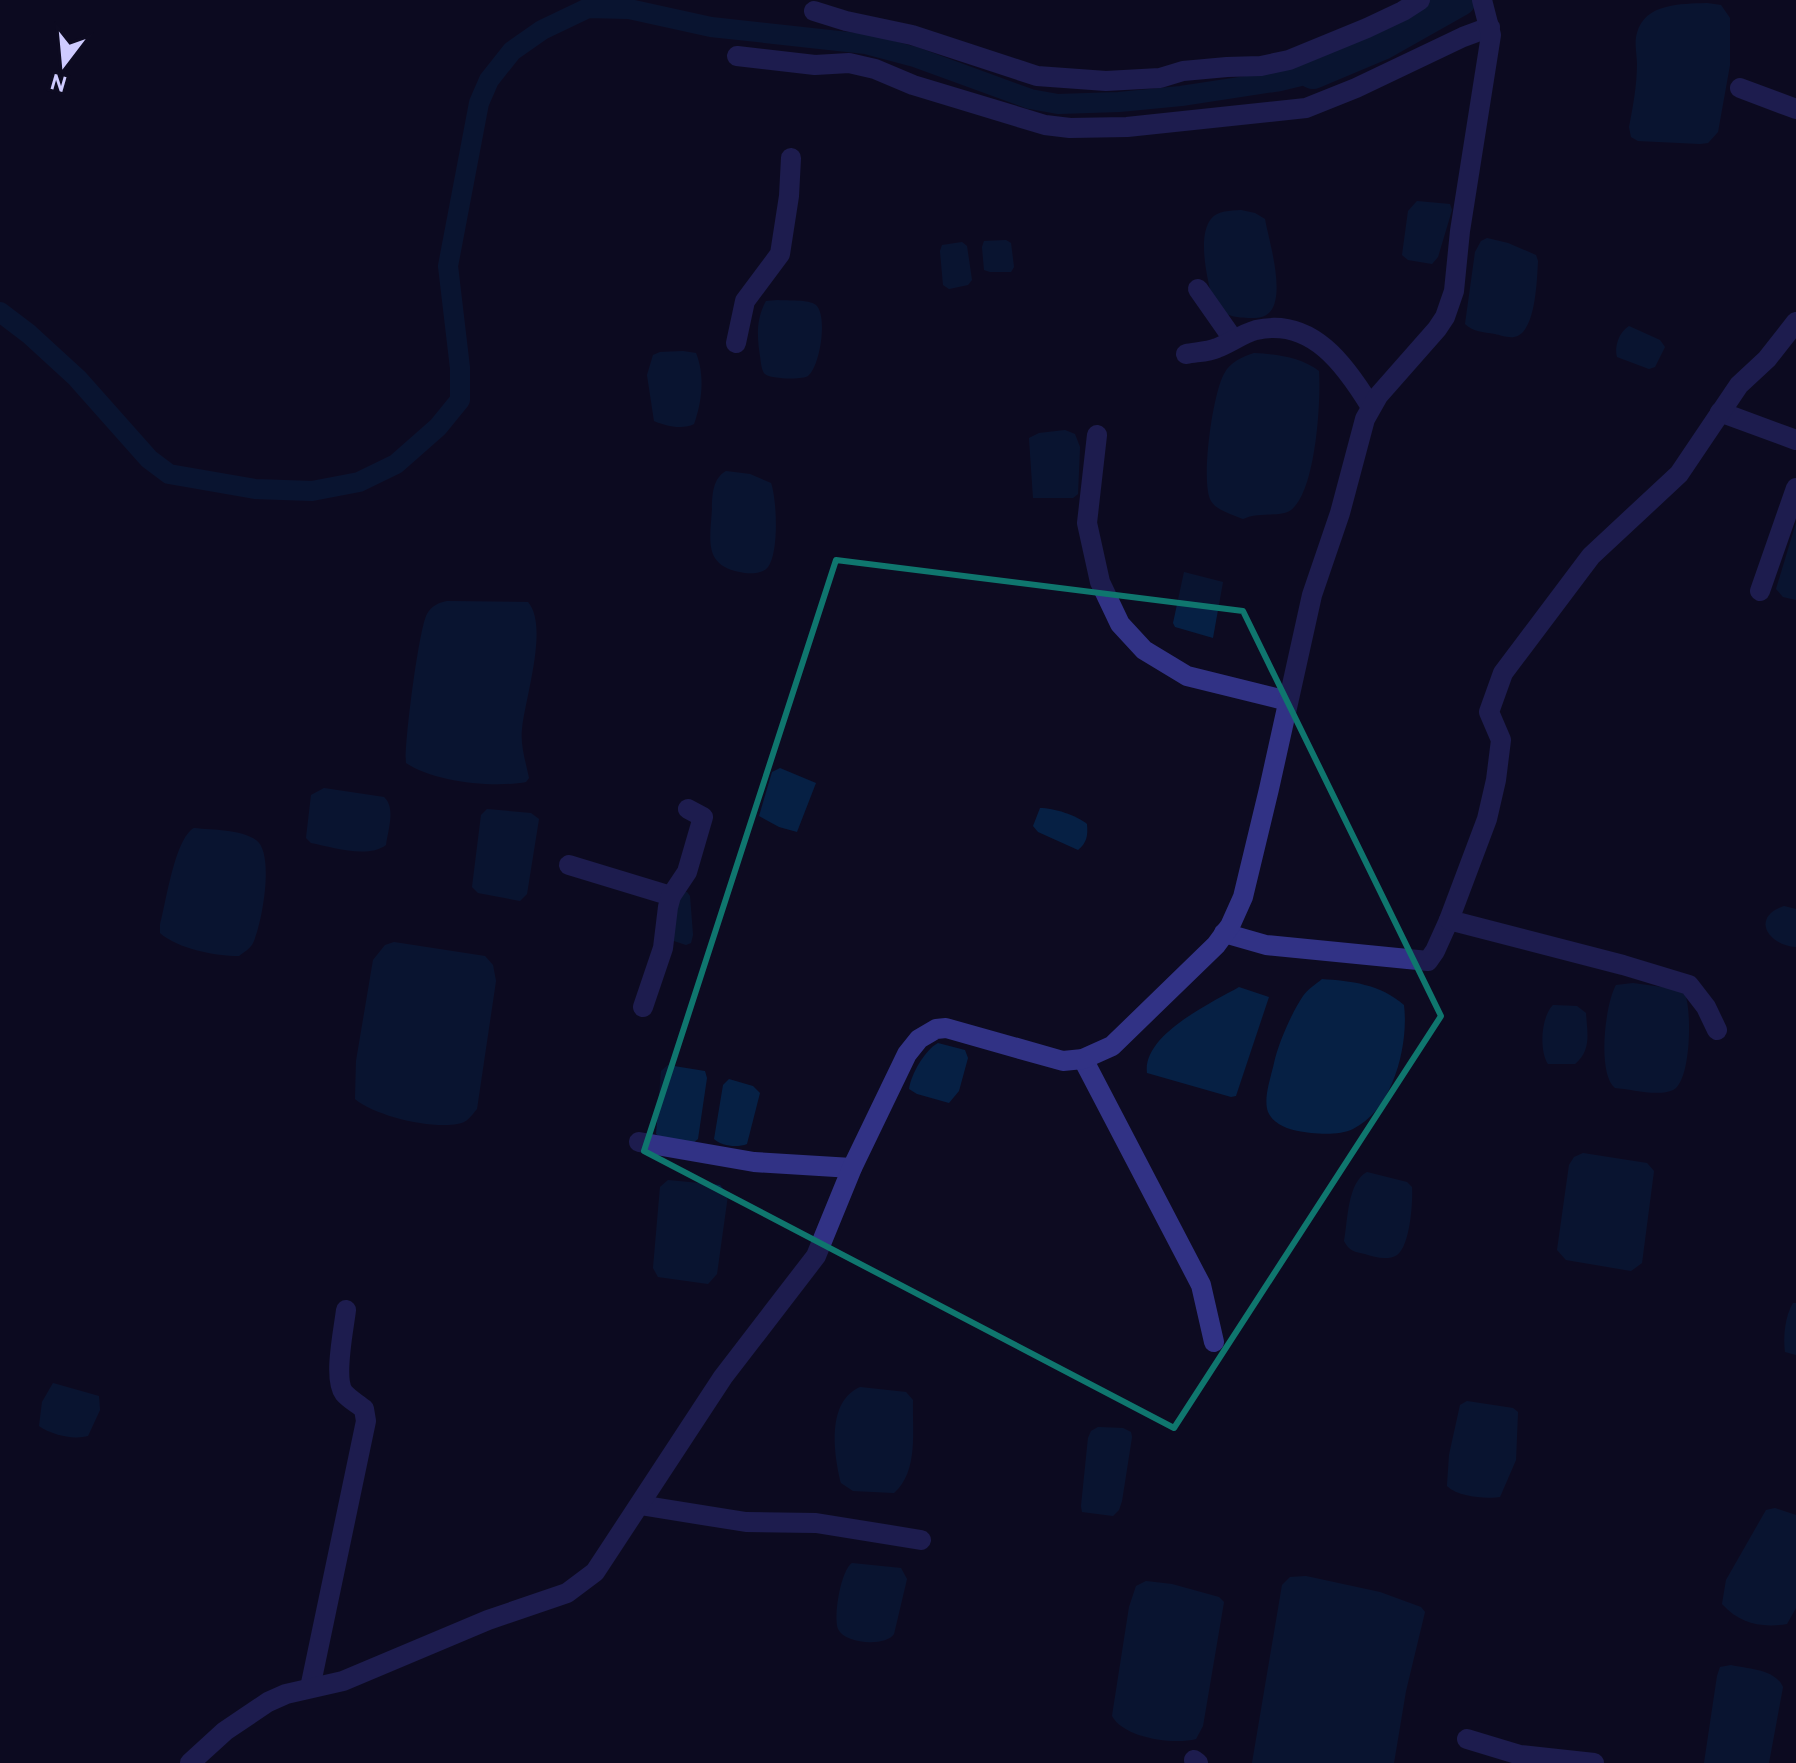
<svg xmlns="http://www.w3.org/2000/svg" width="1796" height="1763" font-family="Overpass,sans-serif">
<rect width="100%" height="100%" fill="#0d0b21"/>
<g fill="#062044">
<path d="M1707,3L1721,5L1730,18V65L1718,132L1708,143L1700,144L1638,141L1631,137L1629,127C1633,107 1637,85 1637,64C1637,54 1634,42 1637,33C1645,3 1681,4 1707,3Z"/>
<polygon points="1417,201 1450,204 1452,210 1438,257 1432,264 1408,260 1402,255 1408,211"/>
<path d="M1241,210L1255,213L1265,219C1269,243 1294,318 1255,318C1237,318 1228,317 1214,306C1209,285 1196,238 1211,219C1218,210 1231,211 1241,210Z"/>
<path d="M1487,238L1508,243L1536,255L1538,261C1537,278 1536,334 1514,337C1508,338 1500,335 1495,334C1483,332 1474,332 1465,324L1475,252L1481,241Z"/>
<polygon points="1006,240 1011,243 1014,267 1011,272 990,272 984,270 982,247 984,241"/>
<polygon points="962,242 967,246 972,280 968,285 949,289 943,285 940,251 942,245"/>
<path d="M778,300C788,301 808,299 816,305C828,316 820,367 808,376C803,380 770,379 765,374C761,370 761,361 760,356C757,336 756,319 766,301Z"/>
<path d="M1629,326L1660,340L1665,347L1655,367L1649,369L1617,357C1614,347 1619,332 1629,326Z"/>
<path d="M683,351L696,353C705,376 702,401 694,424C682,430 666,426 654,421L647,375L653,355L660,352Z"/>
<path d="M1254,353C1276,354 1301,357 1319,371C1321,401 1316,491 1291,510C1280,518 1258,511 1243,519C1233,515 1216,510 1211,501C1200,481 1213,393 1224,374C1230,362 1242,357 1254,353Z"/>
<polygon points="1065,430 1075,434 1080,447 1078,494 1073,498 1033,498 1029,438 1039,433"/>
<path d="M726,471L750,474L771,483C777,500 779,553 768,567C764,573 752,574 745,573C703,567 710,542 712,509C712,495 713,478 726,471Z"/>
<polygon points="1796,523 1796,600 1783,597 1776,589"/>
<polygon points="1184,572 1223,582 1213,638 1175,627 1173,623"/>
<path d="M447,601L528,602C549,626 525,698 522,729C520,745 526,763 529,778L526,782C493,788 434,782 406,763C404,745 419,628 427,614C432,605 439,603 447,601Z"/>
<polygon points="780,768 816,783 797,832 779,827 759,816 772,772"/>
<path d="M324,788L384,797C396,808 388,830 386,845C367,859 332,847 311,843L306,838L311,795Z"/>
<path d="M1040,808C1054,808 1076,815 1087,824C1088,835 1087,843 1078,850L1038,832L1033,826Z"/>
<polygon points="487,809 531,813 539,819 527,894 520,901 478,893 472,887 481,815"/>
<path d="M194,828C212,830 240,829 256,840C275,853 262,924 253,943C251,948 244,952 239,956C216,956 178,949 160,933V925C166,903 175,838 194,828Z"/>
<polygon points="683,892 687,892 690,896 693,935 691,943 686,945 671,940 670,926"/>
<path d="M1784,906L1796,909V947C1767,945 1751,917 1784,906Z"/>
<path d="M394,942L485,956L493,965L496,981L477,1109C471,1116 467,1123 457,1124C431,1129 375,1116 355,1099L356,1061L373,960L385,945Z"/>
<path d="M1322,979C1351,981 1380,984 1404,1005C1409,1045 1393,1110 1353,1129C1339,1136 1313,1134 1298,1131C1288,1129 1273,1124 1268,1112C1263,1098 1271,1077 1274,1063C1278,1044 1292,1012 1303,996C1308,989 1316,984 1322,979Z"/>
<path d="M1633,983L1669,988L1685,994C1692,1011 1691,1082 1673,1090C1658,1097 1631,1089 1615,1088C1597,1074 1605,1004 1616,985Z"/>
<path d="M1239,987L1269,997L1236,1096L1231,1097L1147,1073C1142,1035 1211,1003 1239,987Z"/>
<path d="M1553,1005L1577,1006L1586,1013C1587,1032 1592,1050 1575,1064H1548C1539,1050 1541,1017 1553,1005Z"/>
<path d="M938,1043L965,1050L968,1058L959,1091L949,1103L917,1094L909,1089C911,1074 925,1050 938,1043Z"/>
<polygon points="668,1065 705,1071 707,1078 698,1139 693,1143 661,1138 656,1134 661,1071"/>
<path d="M729,1079L753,1086L760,1093L747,1144C737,1148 721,1146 714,1139L723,1085Z"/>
<polygon points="1583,1153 1647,1163 1654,1171 1642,1263 1631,1271 1566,1260 1557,1250 1569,1165 1574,1157"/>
<path d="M1367,1172L1407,1182L1412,1187C1413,1202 1410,1246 1397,1255C1387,1261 1375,1257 1365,1254C1355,1252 1349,1251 1344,1241C1348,1221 1347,1183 1367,1172Z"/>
<polygon points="668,1180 720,1185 728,1195 717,1274 708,1284 658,1277 653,1268 660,1187"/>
<path d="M1793,1303H1796V1355L1785,1352C1783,1337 1785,1316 1793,1303Z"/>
<path d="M53,1383L99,1396L100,1410L88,1436C73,1440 52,1435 39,1426L42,1402Z"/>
<path d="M860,1387L906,1392L913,1400C912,1430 919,1471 894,1493L853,1491L841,1483C834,1454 826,1402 860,1387Z"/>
<path d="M1467,1401L1513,1408L1518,1412L1516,1460L1500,1497C1486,1499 1458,1497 1447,1486L1449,1455L1460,1405Z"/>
<polygon points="1098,1427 1123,1428 1131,1432 1132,1437 1122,1501 1119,1510 1113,1516 1082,1512 1081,1506 1088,1438 1091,1431"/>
<path d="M1775,1508L1796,1515V1608L1787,1624C1762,1628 1740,1624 1722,1604L1726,1580L1766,1510Z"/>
<path d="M852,1563L901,1568L907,1579L894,1634C885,1647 845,1644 838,1629C833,1616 841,1570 852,1563Z"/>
<polygon points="1306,1576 1380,1592 1421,1607 1425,1612 1406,1691 1394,1763 1252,1763 1282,1585 1290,1577"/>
<path d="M1146,1581L1172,1584L1219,1597L1224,1602L1203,1726L1196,1739C1173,1745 1124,1738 1112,1716L1129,1607L1136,1586Z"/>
<path d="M1731,1665C1748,1669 1775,1669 1783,1687L1769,1763H1704L1717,1676L1720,1667Z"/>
</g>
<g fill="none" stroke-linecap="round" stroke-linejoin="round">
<polyline stroke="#062044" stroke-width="20" points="0,312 29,334 77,378 149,459 169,474 255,489 312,491 359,482 396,464 438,427 460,400 460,368 448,266 479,103 489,80 512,51 542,30 588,8 629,9 711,27 866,44 915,57 1030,99 1058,104 1119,102 1181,96 1280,81 1313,73"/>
<polyline stroke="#062044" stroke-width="32" points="1313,73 1382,44 1460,0"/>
<g stroke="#313285" stroke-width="20">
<polyline points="814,11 846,21 912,35 1037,76 1106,81 1160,78 1183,71 1227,67 1261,66 1289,60 1367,28 1403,11 1420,0"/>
<polyline points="737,56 815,65 849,63 875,69 913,85 1045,125 1070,128 1127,127 1306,108 1356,88 1463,37 1490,27"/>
<polyline points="1740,88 1796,109"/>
<polyline points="1198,289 1233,339"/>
<polyline points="736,343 745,301 780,254 789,196 791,158"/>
<path d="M1186,354C1196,352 1208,352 1217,348C1230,343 1242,334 1256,330C1312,317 1346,366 1371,407"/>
<polyline points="1720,412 1796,440"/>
<polyline points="1097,435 1087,523 1100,582 1120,624 1144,650 1187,676 1288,701"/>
<polyline points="1760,591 1796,488"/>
<polyline points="569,865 671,896"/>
<polyline points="1224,933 1266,945 1428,961 1435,951 1449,920"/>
<polyline points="643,1007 663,948 668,907 671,896 687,872 703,817 688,809"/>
<polyline points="1717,1030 1706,1007 1689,985 1623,965 1449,920 1487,819 1496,780 1501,740 1489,712 1503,673 1591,556 1679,474 1739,385 1767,359 1796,322"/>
<polyline points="1083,1059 1201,1285 1214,1342"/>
<polyline points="639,1142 754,1162 852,1168"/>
<polyline points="640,1505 746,1522 816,1523 921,1540"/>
<path d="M310,1688L366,1421L364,1409C358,1404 349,1399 344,1393C333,1379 344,1328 346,1310"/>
<polyline points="1467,1739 1520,1755 1594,1763"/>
<polyline points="1194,1760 1198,1763"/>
</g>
<polyline stroke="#313285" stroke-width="20" points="190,1763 225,1731 268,1702 286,1694 343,1681 488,1620 567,1593 595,1572 723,1377 816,1256 852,1168 907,1054 919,1039 936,1029 946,1028 1063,1061 1083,1059 1112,1046 1216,945 1230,926 1243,897 1269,789 1312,595 1340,513 1365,419 1378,396 1437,329 1445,317 1454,291 1460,231 1491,35 1482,0"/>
</g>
<path d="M0 0H1796V1763H0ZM836,560L1243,611L1441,1016L1174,1428L644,1151Z" fill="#0d0b21" fill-opacity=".55" fill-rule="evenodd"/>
<path fill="none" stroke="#0f766e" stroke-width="6" stroke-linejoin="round" d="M836,560L1243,611L1441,1016L1174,1428L644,1151Z"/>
<g transform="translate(64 64) rotate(196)" stroke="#0d0b21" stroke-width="6" paint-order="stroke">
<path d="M0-6L14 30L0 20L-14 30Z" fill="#cecbff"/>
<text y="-12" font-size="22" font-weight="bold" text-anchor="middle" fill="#cecbff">N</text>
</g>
</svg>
